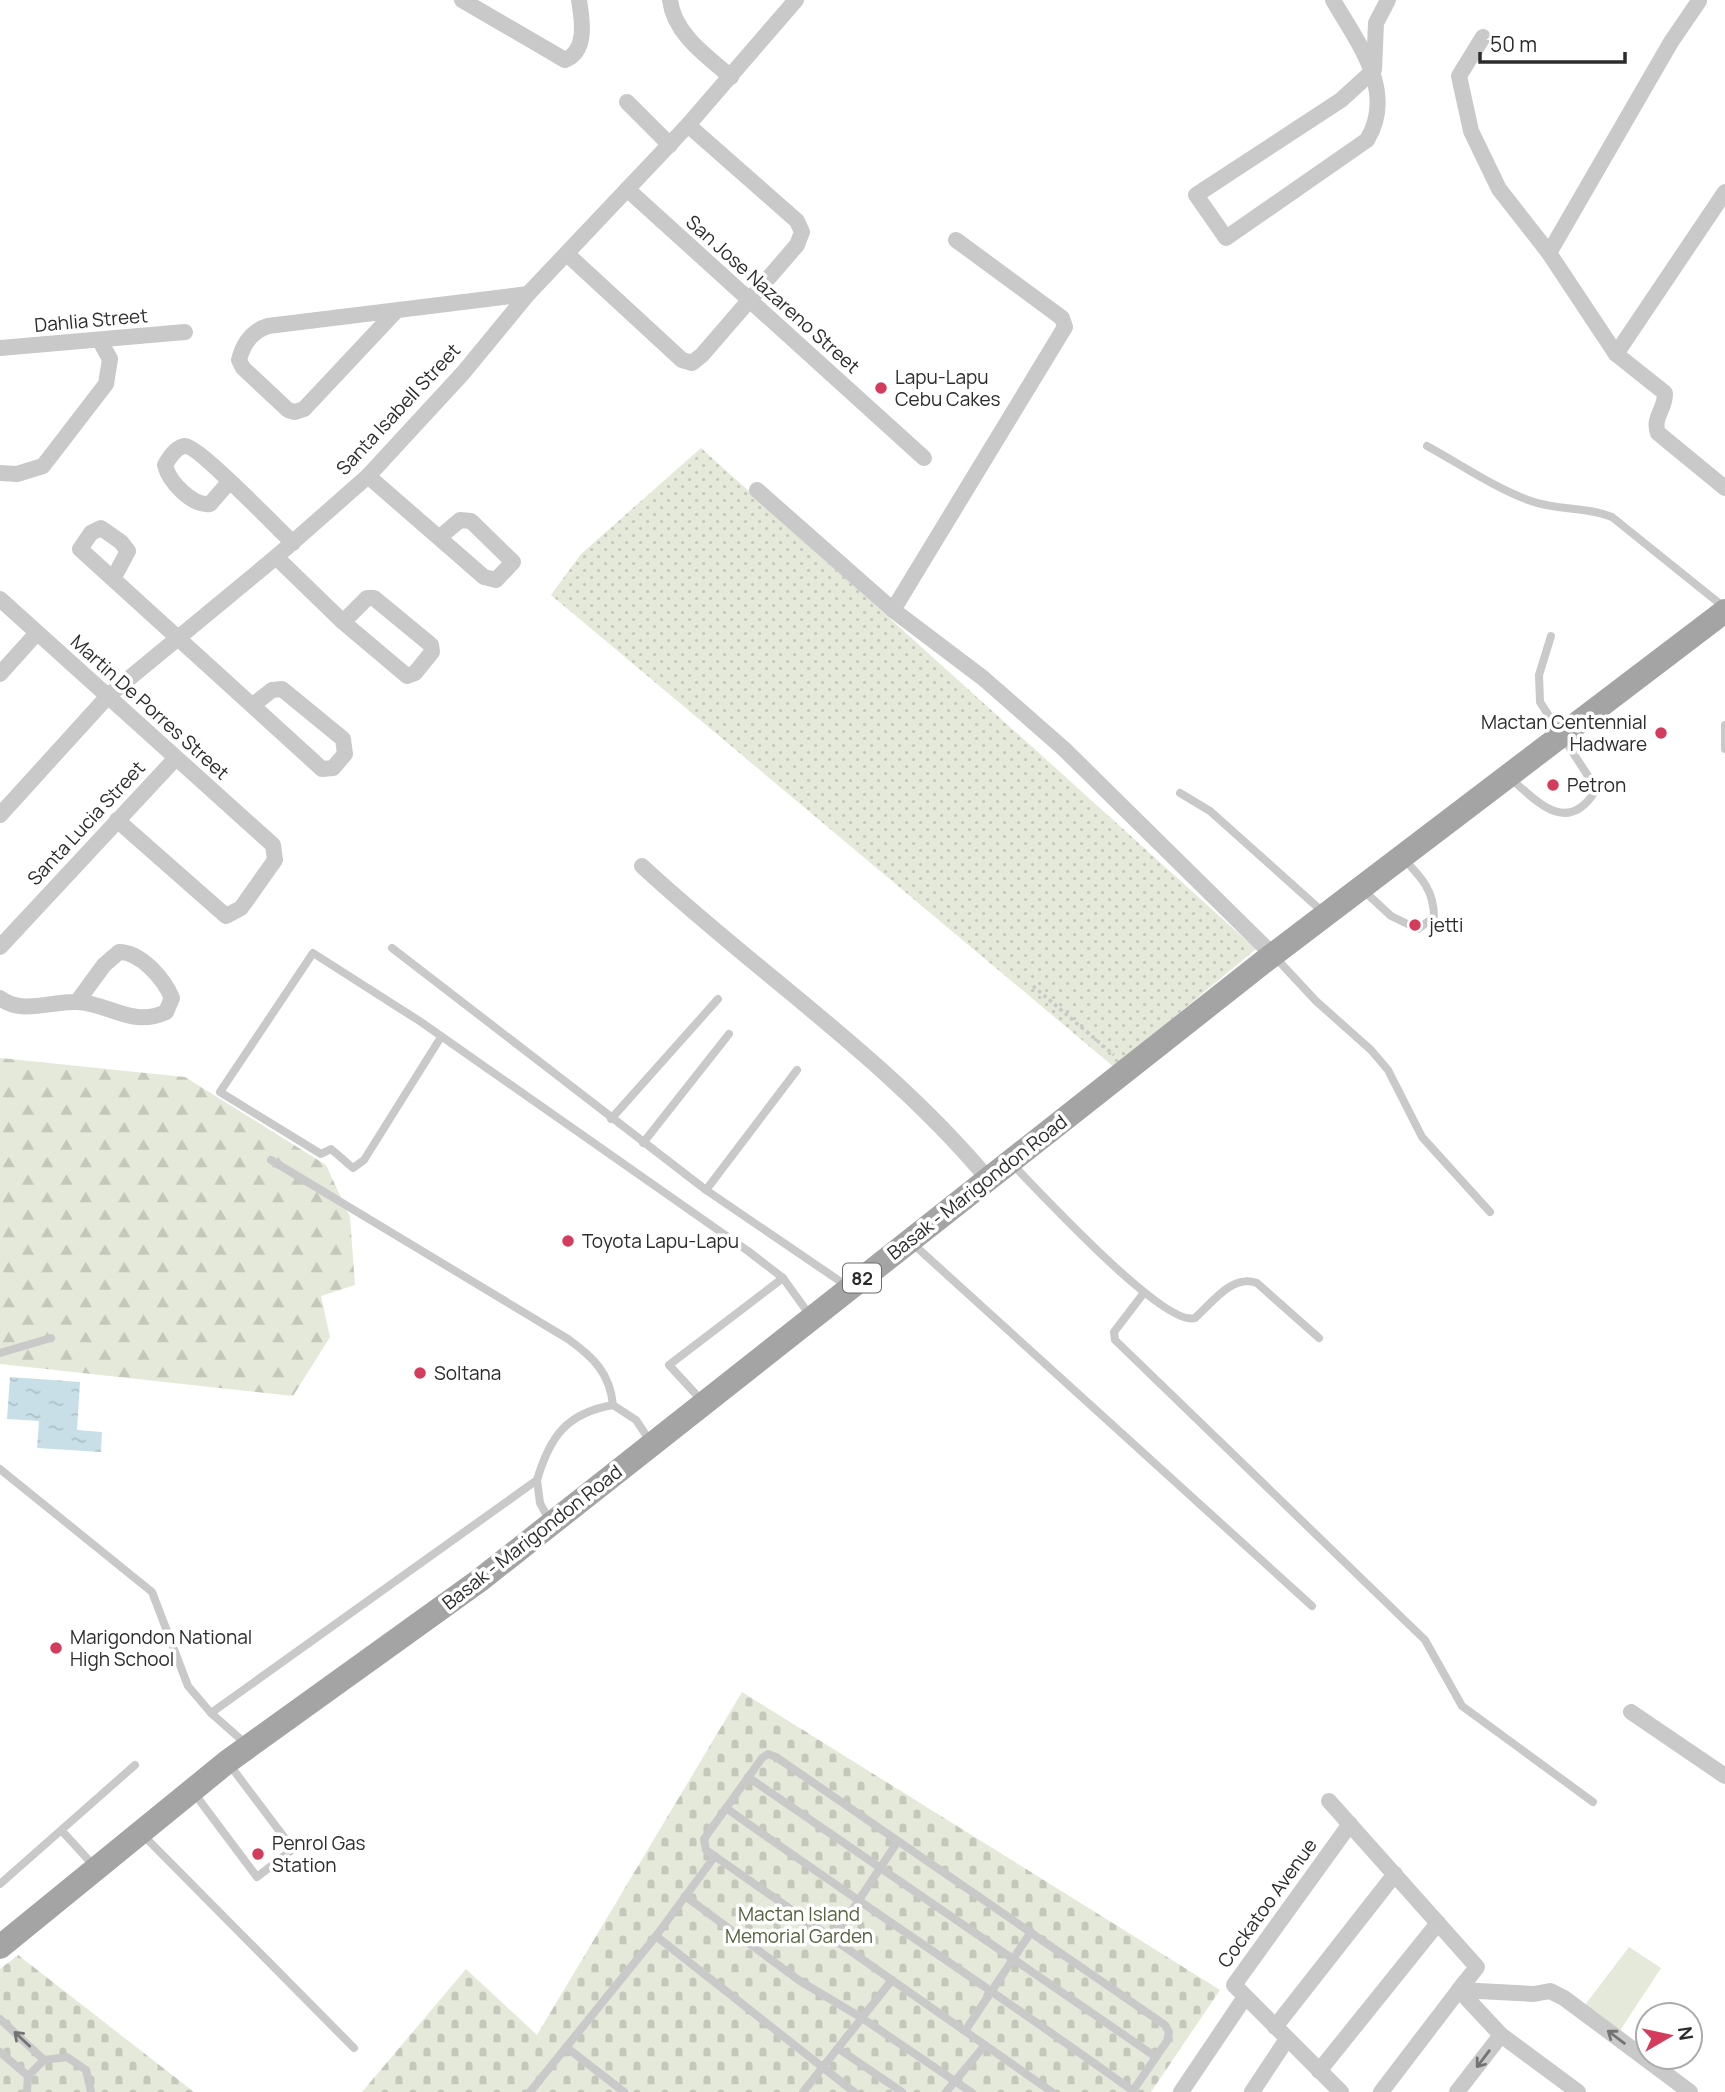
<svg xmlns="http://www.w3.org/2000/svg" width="1725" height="2092" font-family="Manrope,sans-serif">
<defs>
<pattern id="green-dots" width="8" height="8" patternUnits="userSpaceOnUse" patternTransform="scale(1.75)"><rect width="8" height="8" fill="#e4e9da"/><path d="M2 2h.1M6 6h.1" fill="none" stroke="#c4c8bb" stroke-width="1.8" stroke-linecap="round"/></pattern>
<pattern id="forest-firs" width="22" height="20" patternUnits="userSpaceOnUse" patternTransform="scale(1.75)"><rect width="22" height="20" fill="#e4e9da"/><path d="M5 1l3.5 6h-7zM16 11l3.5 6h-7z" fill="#c4c8bb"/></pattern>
<pattern id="cemetery-stones" width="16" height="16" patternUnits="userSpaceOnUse" patternTransform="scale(1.75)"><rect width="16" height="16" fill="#e4e9da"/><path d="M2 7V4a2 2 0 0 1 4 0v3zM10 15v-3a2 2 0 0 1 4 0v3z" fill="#c4c8bb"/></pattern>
<pattern id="water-ripples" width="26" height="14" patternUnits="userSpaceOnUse" patternTransform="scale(1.75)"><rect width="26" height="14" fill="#c8dfe7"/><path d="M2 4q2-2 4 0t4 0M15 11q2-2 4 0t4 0" fill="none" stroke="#acc0c6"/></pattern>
</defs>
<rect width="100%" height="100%" fill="#fff"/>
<polygon fill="url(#green-dots)" points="701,448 1256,949 1114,1067 551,595 581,554"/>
<polygon fill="url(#forest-firs)" points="0,1058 185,1077 326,1165 350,1217 355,1285 321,1296 330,1337 293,1396 0,1364"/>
<g fill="url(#cemetery-stones)">
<polygon points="742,1692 1220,1990 1151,2092 362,2092 466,1969 537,2035"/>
<polygon points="18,1955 194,2092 0,2092 0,1969"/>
</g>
<polygon fill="#e4e9da" points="1629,1947 1661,1968 1619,2032 1585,2005"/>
<polygon fill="url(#water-ripples)" points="10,1377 80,1382 77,1430 102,1432 101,1452 37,1448 39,1421 7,1419"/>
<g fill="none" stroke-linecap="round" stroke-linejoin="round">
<polyline stroke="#c9c9c9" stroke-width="3.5" stroke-dasharray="3.5 3.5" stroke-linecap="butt" points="1033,986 1114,1055"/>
<g stroke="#c9c9c9" stroke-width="8">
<path d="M1427,446C1460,464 1493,487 1528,500C1556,511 1585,506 1612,517L1725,608"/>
<polyline points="1725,725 1725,749"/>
<path d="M1511,779C1537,801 1566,835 1594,793L1592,782L1540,702L1539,675L1551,636"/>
<polyline points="1180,793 1210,811 1324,913"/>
<path d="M1363,890L1391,916L1418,929L1434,917C1434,890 1421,877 1403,858"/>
<polyline points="392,948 706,1190 847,1286"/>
<polyline points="1275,957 1316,1001 1371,1050 1388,1070 1422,1137 1490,1212"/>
<polyline points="441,1037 364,1160 353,1168 331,1149 321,1154 220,1092 313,953 421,1022 748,1251 783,1278"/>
<polyline points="611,1119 718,999"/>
<polyline points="643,1143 729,1034"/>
<path d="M271,1160L568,1339C593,1357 610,1373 613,1405"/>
<path d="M1012,1164C1039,1191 1164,1328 1195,1318C1213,1302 1232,1274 1257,1283L1319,1338"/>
<polyline points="706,1190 797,1070"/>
<polyline points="912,1243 1312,1606"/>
<polyline points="1143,1294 1114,1332 1115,1340 1425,1640 1462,1706 1593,1802"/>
<polyline points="0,1353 51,1338"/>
<polyline points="703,1402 669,1365 783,1278 809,1314"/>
<polyline points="0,1469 152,1592 188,1686 211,1713 246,1744"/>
<polyline points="537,1480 540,1503 549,1520"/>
<path d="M211,1713L537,1480C550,1436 567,1413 613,1405L636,1420L650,1441"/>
<polyline points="748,1777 1156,2057"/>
<polyline points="194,1793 257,1877 293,1849 229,1764"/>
<path d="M726,1808C861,1904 999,1994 1133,2091"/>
<polyline points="62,1831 94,1866"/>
<polyline points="143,1835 354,2048"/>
<polyline points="0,1884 135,1765"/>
<polyline points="685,1896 800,1981 862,2018 971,2092"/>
<polyline points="656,1936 854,2092"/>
<polyline points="833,1939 898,1841"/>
<polyline points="0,2019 44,2060"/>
<polyline points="965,2031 1031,1932"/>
<polyline points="566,2047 624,2092"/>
<polyline points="839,2049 902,2092"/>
<polyline points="0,2052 28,2076"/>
<polyline points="27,2092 28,2076 44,2060 67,2057 86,2070 91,2092"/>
<polyline points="530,2092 656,1936 715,1856"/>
<polyline points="803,2092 892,1980"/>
<polyline points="946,2092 985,2045"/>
<polyline points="1052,2092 706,1850 704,1839 762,1758 768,1754 776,1757 1165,2025 1169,2032 1167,2041 1132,2092"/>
</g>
<g stroke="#c9c9c9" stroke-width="16">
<path d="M462,0L565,60C588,51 582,19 579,0"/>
<path d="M670,0C674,34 707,56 731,77"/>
<path d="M1333,0C1357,42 1397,91 1367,140L1226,238L1196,195L1341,100L1374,70L1376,23L1388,0"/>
<path d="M1483,37L1459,76L1471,131L1499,189L1549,253L1616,354L1665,393C1666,408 1652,418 1658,433L1725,488"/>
<polyline points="627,102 670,145"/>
<polyline points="627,189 924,458"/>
<polyline points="1549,253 1671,42 1699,1"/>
<polyline points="567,254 682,360 692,363 702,355 797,245 802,232 797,221 688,125"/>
<path d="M397,310L304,409L295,412L288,410L243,368L239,360C243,344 252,331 268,326L528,294"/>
<polyline points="0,348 185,332"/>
<polyline points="1616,354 1725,192"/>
<polyline points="0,473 17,474 43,466 106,384 110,359 100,341"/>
<polyline points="368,476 484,577 496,580 513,562 471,521 460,520 440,537"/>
<path d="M230,481L210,504C192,506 169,482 165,465C169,458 175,448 184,446C197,444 278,529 293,543"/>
<polyline points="757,490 893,610 983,678 1064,749 1273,955"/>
<polyline points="276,557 343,622 407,676 415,673 432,652 431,645 374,598 367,598 343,622"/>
<polyline points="113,579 128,551 121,542 101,528 91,533 80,549 322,769 333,768 345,754 343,739 282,689 272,690 253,705"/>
<polyline points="0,599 273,845 275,860 241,908 226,916 117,820"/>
<polyline points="893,610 1065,327 1062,318 956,240"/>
<polyline points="0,674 36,634"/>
<polyline points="0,815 109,695 276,557 368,476 463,373 528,294 688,125 796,0"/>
<path d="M642,866C756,972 888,1059 988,1179"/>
<polyline points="0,947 175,759"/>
<path d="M0,998C21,1015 52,1001 76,1002C110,1003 132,1028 166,1012L172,998C164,979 141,952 119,952L104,965L77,1002"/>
<polyline points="1631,1712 1725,1776"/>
<polyline points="1329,1801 1477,1967 1459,1990"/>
<polyline points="1459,1990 1534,1994 1550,1991 1564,1998 1690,2092"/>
<polyline points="1275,2027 1395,1874"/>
<polyline points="1501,2035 1578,2092"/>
<polyline points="1319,2071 1438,1923"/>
<polyline points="1181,2092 1245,1997"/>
<polyline points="1252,2092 1287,2039"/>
<polyline points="1341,2092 1234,1985 1350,1824"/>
<polyline points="1381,2092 1465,1982"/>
<polyline points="1457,2092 1501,2035 1459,1990"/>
</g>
<polyline stroke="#a4a4a4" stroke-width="24" points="0,1947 227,1762 480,1580 1266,960 1725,611"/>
</g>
<defs><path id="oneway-shaft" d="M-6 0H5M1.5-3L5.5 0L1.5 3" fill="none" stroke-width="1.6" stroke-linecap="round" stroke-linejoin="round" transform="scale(1.75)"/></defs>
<g stroke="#737373">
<use href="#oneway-shaft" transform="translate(1616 2037) rotate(-143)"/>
<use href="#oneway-shaft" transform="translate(22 2039) rotate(-137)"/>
<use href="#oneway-shaft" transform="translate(1483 2059) rotate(127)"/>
</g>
<g fill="#d53c5b" stroke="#fff" stroke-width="2.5">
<circle cx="881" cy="388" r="7"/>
<circle cx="1661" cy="733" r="7"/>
<circle cx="1553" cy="785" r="7"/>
<circle cx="1415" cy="925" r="7"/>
<circle cx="568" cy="1241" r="7"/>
<circle cx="420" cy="1373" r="7"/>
<circle cx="56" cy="1648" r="7"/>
<circle cx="258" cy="1854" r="7"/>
</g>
<g text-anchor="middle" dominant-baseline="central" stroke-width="7" stroke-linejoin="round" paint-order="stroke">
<rect fill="#fff" stroke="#6b6b6b" stroke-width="2" x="843" y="1263.5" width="38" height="29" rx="5"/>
<g font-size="18" font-weight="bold" fill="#2c2c2c">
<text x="862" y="1278">82</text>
</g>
<g font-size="19" fill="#2c2c2c" stroke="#fff">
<text transform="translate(773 294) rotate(42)">San Jose Nazareno Street</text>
<text transform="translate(91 320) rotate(-5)">Dahlia Street</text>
<text transform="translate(398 409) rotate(-47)">Santa Isabell Street</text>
<text transform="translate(150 707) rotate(42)">Martin De Porres Street</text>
<text transform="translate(86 823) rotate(-47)">Santa Lucia Street</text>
<text transform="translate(977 1187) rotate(-38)">Basak - Marigondon Road</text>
<text transform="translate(532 1537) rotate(-38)">Basak - Marigondon Road</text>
<text transform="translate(1267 1903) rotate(-54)">Cockatoo Avenue</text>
</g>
<g font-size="19" fill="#2c2c2c" stroke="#fff" text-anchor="start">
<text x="895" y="377">Lapu-Lapu<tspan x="895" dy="22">Cebu Cakes</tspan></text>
<text x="1647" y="722" text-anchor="end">Mactan Centennial<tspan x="1647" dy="22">Hadware</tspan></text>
<text x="1567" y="785">Petron</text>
<text x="1429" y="925">jetti</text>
<text x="582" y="1241">Toyota Lapu-Lapu</text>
<text x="434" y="1373">Soltana</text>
<text x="70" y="1637">Marigondon National<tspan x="70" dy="22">High School</tspan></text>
<text x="272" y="1843">Penrol Gas<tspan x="272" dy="22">Station</tspan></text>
</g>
<g font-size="19" fill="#54633e" stroke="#fff">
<text x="799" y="1914">Mactan Island<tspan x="799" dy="22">Memorial Garden</tspan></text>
</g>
</g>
<g transform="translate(1669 2036) rotate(81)"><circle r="33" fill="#ffffff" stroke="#ababab" stroke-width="2"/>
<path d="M0-5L12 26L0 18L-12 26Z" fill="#d53c5b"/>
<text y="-10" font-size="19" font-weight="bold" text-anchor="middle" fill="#2c2c2c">N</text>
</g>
<path d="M1480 52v10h145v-10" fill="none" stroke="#2c2c2c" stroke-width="3.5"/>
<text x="1490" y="52" font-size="21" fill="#2c2c2c" stroke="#ffffff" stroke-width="5" paint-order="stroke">50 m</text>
</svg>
